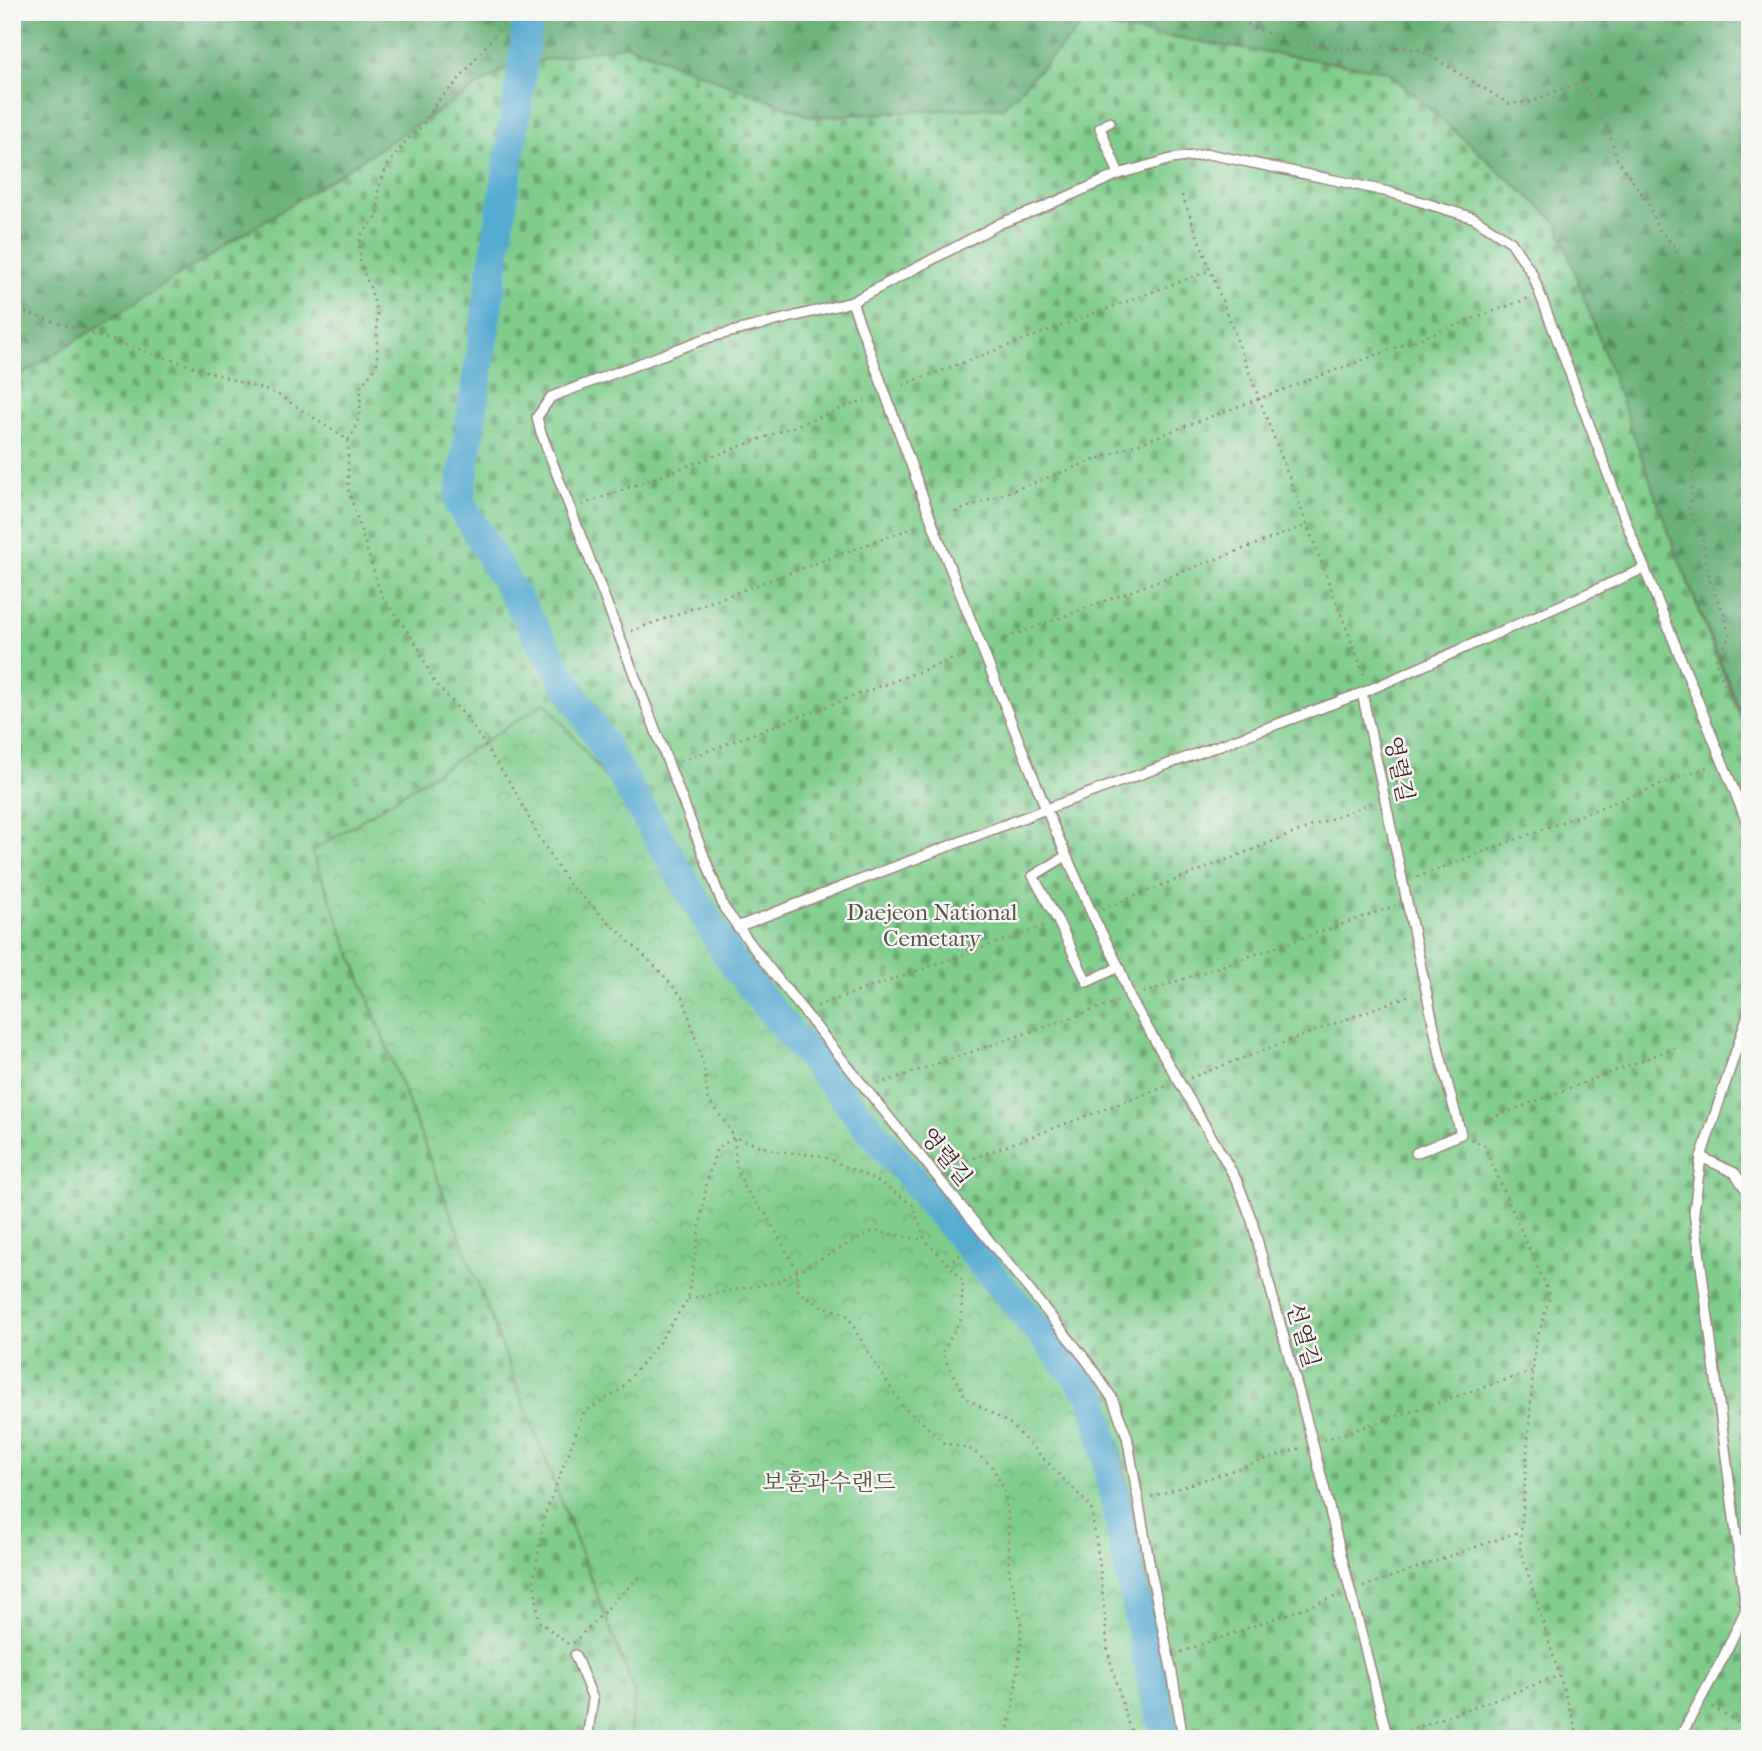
<svg xmlns="http://www.w3.org/2000/svg" width="1762" height="1751" font-family="'IM FELL French Canon','Noto Serif KR',serif">
<defs>
<pattern id="forest-firs" width="22" height="20" patternUnits="userSpaceOnUse" patternTransform="scale(1.75)"><rect width="22" height="20" fill="#67b078"/><path d="M5 1l3.5 6h-7zM16 11l3.5 6h-7z" fill="#578f63"/></pattern>
<pattern id="cemetery-stones" width="16" height="16" patternUnits="userSpaceOnUse" patternTransform="scale(1.75)"><rect width="16" height="16" fill="#7fcd8c"/><path d="M2 7V4a2 2 0 0 1 4 0v3zM10 15v-3a2 2 0 0 1 4 0v3z" fill="#6aa673"/></pattern>
<pattern id="park-crowns" width="20" height="18" patternUnits="userSpaceOnUse" patternTransform="scale(1.75)"><rect width="20" height="18" fill="#7fcd8c"/><path d="M2 6a3 3 0 1 1 6 0M12 15a3 3 0 1 1 6 0" fill="none" stroke="#6aa673"/></pattern>
</defs>
<rect width="100%" height="100%" fill="#f6f6f2"/>
<filter id="ink" filterUnits="userSpaceOnUse"><feTurbulence type="fractalNoise" baseFrequency=".0143" numOctaves="2"/><feDisplacementMap in="SourceGraphic" scale="14" xChannelSelector="R" yChannelSelector="G"/><feConvolveMatrix kernelMatrix="1 2 1 2 8 2 1 2 1" color-interpolation-filters="sRGB"/></filter>
<filter id="wash" filterUnits="userSpaceOnUse"><feTurbulence type="fractalNoise" baseFrequency=".00686" numOctaves="4" result="noise"/><feDisplacementMap in="SourceGraphic" scale="28" xChannelSelector="R" yChannelSelector="G"/><feGaussianBlur stdDeviation="1.57" result="paint"/><feColorMatrix in="noise" values="0 0 0 0 0 0 0 0 0 0 0 0 0 0 0 0 0 1.4 0 .05"/><feComposite in="paint" operator="in"/></filter>
<g filter="url(#wash)">
<rect width="100%" height="100%" fill="#efe6ce"/>
<polygon fill="url(#forest-firs)" stroke="#586852" stroke-width="2" points="12,12 1750,12 1750,736 1674,547 1084,24 1004,107 812,117 627,45 12,1739"/>
<polygon fill="url(#cemetery-stones)" stroke="#64765c" stroke-width="2" points="1084,24 1387,71 1557,222 1674,547 1750,742 1750,1739 12,1739 12,381 508,67 627,45 812,117 1003,107"/>
<polygon fill="url(#park-crowns)" stroke="#64765c" stroke-width="2" points="546,702 863,1105 1118,1439 1168,1680 1171,1739 629,1739 635,1693 312,852"/>
<g fill="none" stroke-linecap="round" stroke-linejoin="round">
<polyline stroke="#56abd2" stroke-width="30" points="529,12 520,84 459,502 735,967 1094,1397 1153,1687 1166,1739"/>
</g>
</g>
<g filter="url(#ink)">
<g fill="none" stroke-linecap="round" stroke-linejoin="round">
<g stroke="#9c827c" stroke-width="12">
<g id="service">
<polyline points="1110,122 1100,128 1119,174"/>
<polyline points="852,302 933,525 1046,809 1092,914 1119,967 1130,998 1221,1153 1238,1183 1252,1221 1313,1444 1388,1739"/>
<polyline points="1362,693 1645,568"/>
<polyline points="1066,856 1033,876 1058,921 1087,982 1119,967"/>
<polyline points="737,927 1046,809 1362,693 1440,1055 1461,1134 1416,1153"/>
<polyline points="1701,1157 1735,1173 1744,1187 1750,1189"/>
<polyline points="575,1655 593,1699 587,1739"/>
<polyline points="1183,1739 1173,1678 1150,1567 1127,1436 1112,1398 1087,1361 866,1089 766,964 724,908 540,430 537,417 551,397 707,338 852,302 1001,223 1039,209 1119,174 1171,159 1209,154 1339,181 1389,192 1474,218 1511,242 1532,273 1633,540 1750,830"/>
<polyline points="1679,1739 1723,1658 1746,1609 1694,1212 1701,1157 1750,1008"/>
</g>
</g>
<g stroke="#9c827c" stroke-width="2.5" stroke-dasharray="2 5" stroke-linecap="butt">
<polyline points="1240,12 1249,26 1260,31 1338,49 1365,49 1392,46 1420,50 1487,90 1509,104 1534,101 1558,90 1583,83 1609,132 1617,159 1648,202 1657,227 1675,247 1684,271 1679,297 1681,327 1688,352 1701,377 1709,403 1700,429 1695,455 1689,510 1701,533 1711,586 1723,611 1730,636 1715,660 1724,684 1750,684"/>
<polyline points="1182,195 1364,675"/>
<polyline points="12,308 277,394 348,440 348,489 381,594 417,645 434,682 466,717 514,789 539,837 568,883 657,968 684,999 704,1067 708,1100 723,1119 734,1137 736,1165 744,1188 767,1216 797,1270 798,1290 819,1305 846,1314 873,1360 904,1408 924,1424 944,1443 972,1450 992,1466 1004,1489 1008,1515 1009,1573 1016,1598 1021,1625 1020,1653 1013,1705 1006,1739"/>
<polyline points="903,385 1211,270"/>
<polyline points="348,440 355,430 360,412 361,386 377,365 377,312 370,287 360,263 360,236 378,216 378,190 387,166 403,144 422,126 436,103 455,84 513,12"/>
<polyline points="582,505 865,400"/>
<polyline points="955,512 1529,298"/>
<polyline points="631,631 915,527"/>
<polyline points="1006,638 1307,525"/>
<polyline points="681,761 966,654"/>
<polyline points="1417,877 1710,766"/>
<polyline points="1102,909 1373,802"/>
<polyline points="1143,993 1395,906"/>
<polyline points="817,1006 1045,926"/>
<polyline points="1190,1078 1413,994"/>
<polyline points="878,1084 1117,1002"/>
<polyline points="1484,1121 1677,1047"/>
<polyline points="1471,1139 1484,1145 1550,1296 1535,1345 1520,1548 1579,1739"/>
<polyline points="947,1168 1167,1086"/>
<polyline points="947,1264 976,1243"/>
<polyline points="688,1299 777,1282 873,1231 925,1240"/>
<polyline points="1324,1440 1533,1371"/>
<polyline points="1151,1497 1301,1448"/>
<polyline points="1363,1587 1521,1531"/>
<polyline points="573,1643 639,1577"/>
<polyline points="568,1644 539,1621 534,1579 544,1517 584,1412 620,1390 658,1344 688,1299 707,1181 716,1150 734,1137 776,1151 822,1156 878,1181 913,1205 925,1240 963,1280 961,1319 942,1353 966,1398 1010,1424 1091,1507 1100,1567 1108,1652 1127,1721 1135,1739"/>
<polyline points="1181,1652 1340,1595"/>
<polyline points="1712,1707 1750,1730"/>
<polyline points="1401,1733 1559,1676"/>
</g>
<use href="#service" stroke="#fff" stroke-width="9"/>
</g>
</g>
<g text-anchor="middle" dominant-baseline="central" stroke-width="5" stroke-linejoin="round" paint-order="stroke">
<g font-size="23" fill="#4a1f2b" stroke="#f6f6f2">
<text transform="translate(1399 769) rotate(78)">영렬길</text>
<text transform="translate(946 1157) rotate(51)">영렬길</text>
<text transform="translate(1303 1335) rotate(74)">선열길</text>
</g>
<g font-size="23" fill="#5a5348" stroke="#f6f6f2">
<text x="932" y="912">Daejeon National<tspan x="932" dy="26">Cemetary</tspan></text>
<text x="829" y="1482">보훈과수랜드</text>
</g>
</g>
<rect width="1762" height="1751" fill="none" stroke="#f6f6f2" stroke-width="42"/>
</svg>
